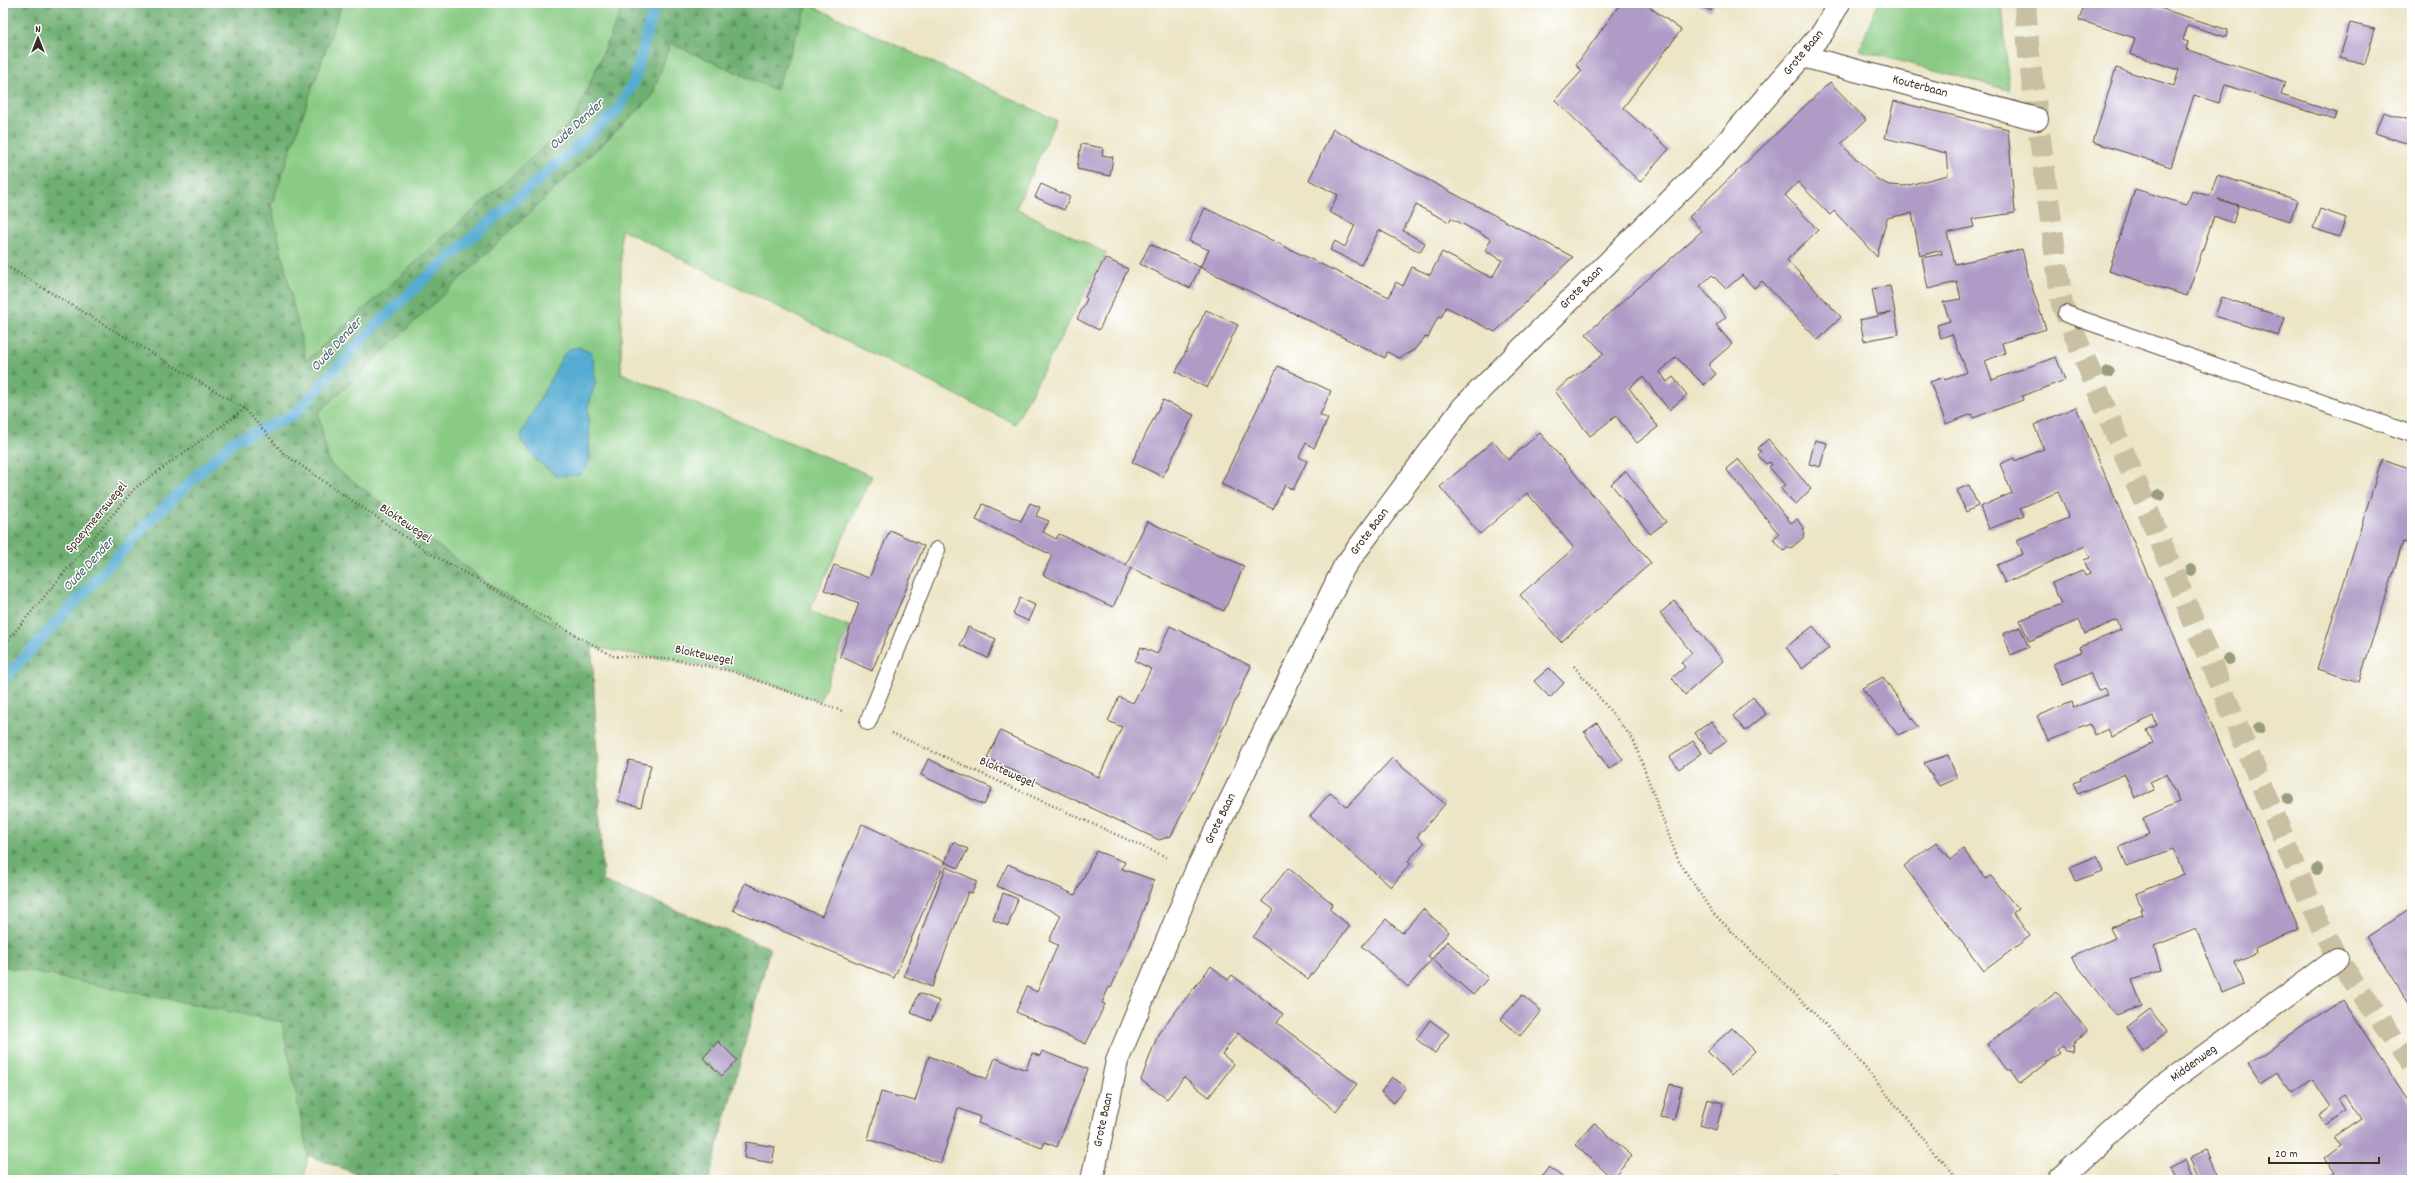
<svg xmlns="http://www.w3.org/2000/svg" width="2415" height="1183" font-family="Dekko,sans-serif">
<defs>
<pattern id="forest-firs" width="22" height="20" patternUnits="userSpaceOnUse"><rect width="22" height="20" fill="#6eaf72"/><path d="M5 1l3.5 6h-7zM16 11l3.5 6h-7z" fill="#5c8f5d"/></pattern>
</defs>
<rect width="100%" height="100%" fill="#fff"/>
<filter id="ink" filterUnits="userSpaceOnUse"><feTurbulence type="fractalNoise" baseFrequency=".025" numOctaves="2"/><feDisplacementMap in="SourceGraphic" scale="8" xChannelSelector="R" yChannelSelector="G"/><feConvolveMatrix kernelMatrix="1 2 1 2 8 2 1 2 1" color-interpolation-filters="sRGB"/></filter>
<filter id="wash" filterUnits="userSpaceOnUse"><feTurbulence type="fractalNoise" baseFrequency=".012" numOctaves="4" result="noise"/><feDisplacementMap in="SourceGraphic" scale="16" xChannelSelector="R" yChannelSelector="G"/><feGaussianBlur stdDeviation="0.9" result="paint"/><feColorMatrix in="noise" values="0 0 0 0 0 0 0 0 0 0 0 0 0 0 0 0 0 1.4 0 .05"/><feComposite in="paint" operator="in"/></filter>
<g filter="url(#wash)">
<rect width="100%" height="100%" fill="#ece5c6"/>
<g fill="#89cb84" stroke="#627a51">
<polygon points="342,3 622,3 620,14 574,120 306,361 271,206"/>
<polygon points="1878,3 2002,3 2009,90 1859,50"/>
<polygon points="808,4 1056,120 1016,208 1106,253 1015,424 621,229 621,373 872,476 809,611 849,626 820,701 736,671 592,647 487,583 329,463 318,413 652,97 670,43 776,90"/>
<polygon points="3,966 282,1022 308,1155 304,1180 3,1180"/>
</g>
<polygon fill="url(#forest-firs)" stroke="#546c48" points="3,3 342,3 271,206 306,361 574,120 620,14 622,3 808,3 776,90 670,43 652,97 318,413 329,463 487,583 592,647 603,881 770,948 709,1180 372,1180 308,1155 282,1022 3,966"/>
<polygon fill="#54abd1" stroke="#486a78" points="580,347 592,352 596,380 588,407 590,458 586,468 579,475 556,476 535,459 521,441 522,432 564,354 569,349"/>
<g fill="none" stroke-linecap="round" stroke-linejoin="round">
<polyline stroke="#54abd1" stroke-width="11" points="3,680 154,517 232,442 293,416 375,326 429,275 616,112 634,82 655,3"/>
</g>
<g id="blocks">
<g fill="#af9bc6">
<polygon points="1621,3 1644,3 1681,30 1623,108 1669,149 1640,182 1555,100 1582,71 1576,65"/>
<polygon points="1695,3 1715,3 1711,11"/>
<polygon points="2085,3 2144,3 2228,30 2226,37 2188,25 2183,40 2188,42 2186,49 2285,82 2281,95 2337,113 2335,120 2225,85 2219,103 2194,95 2171,167 2093,142 2116,68 2174,86 2179,70 2130,54 2135,38 2079,20"/>
<polygon points="2350,23 2375,29 2365,64 2340,57"/>
<polygon points="1830,82 1866,120 1841,144 1877,179 1889,185 1905,186 1948,175 1946,153 1885,138 1894,101 2008,129 2015,213 1972,219 1974,227 1947,233 1955,264 2022,249 2029,278 2046,329 2002,343 2005,353 1985,361 1992,380 2056,357 2065,380 2022,396 2023,400 1973,418 1972,414 1946,424 1930,382 1944,377 1945,380 1967,372 1952,334 1941,338 1937,325 1950,321 1943,302 1961,299 1957,282 1928,289 1922,258 1942,254 1941,250 1920,256 1912,213 1887,218 1877,257 1834,211 1830,215 1798,182 1785,195 1818,230 1787,260 1841,317 1818,340 1762,281 1754,288 1742,275 1726,289 1712,275 1700,286 1726,317 1716,325 1732,344 1708,365 1716,374 1704,385 1676,357 1660,372 1667,382 1673,377 1687,395 1669,410 1643,377 1629,388 1658,427 1637,443 1616,416 1590,436 1555,391 1604,354 1586,334 1702,231 1689,217"/>
<polygon points="2383,112 2412,121 2412,145 2375,133"/>
<polygon points="1333,129 1462,198 1573,257 1495,332 1446,307 1441,318 1438,317 1428,338 1425,337 1414,350 1399,358 1387,352 1385,358 1200,267 1209,250 1189,241 1205,208 1389,297 1396,282 1403,286 1412,267 1430,275 1442,252 1492,278 1502,260 1485,251 1491,239 1451,218 1449,222 1416,205 1403,231 1425,243 1420,252 1379,230 1361,265 1330,250 1335,241 1345,247 1355,225 1329,212 1338,195 1309,180"/>
<polygon points="1081,144 1103,148 1102,155 1113,157 1110,176 1077,169"/>
<polygon points="2217,175 2297,200 2290,221 2218,199 2238,206 2233,223 2214,216 2187,296 2109,271 2135,189 2187,205 2192,191 2210,196"/>
<polygon points="1041,184 1070,197 1064,210 1035,197"/>
<polygon points="2320,209 2346,218 2339,237 2313,228"/>
<polygon points="1150,244 1200,267 1190,288 1140,264"/>
<polygon points="1105,258 1128,269 1099,330 1077,319 1087,299 1085,297"/>
<polygon points="1890,286 1899,334 1864,341 1860,320 1891,313 1877,314 1872,289"/>
<polygon points="2222,297 2285,318 2279,336 2215,316"/>
<polygon points="1206,310 1238,325 1207,388 1176,372"/>
<polygon points="1278,366 1331,391 1320,415 1328,419 1314,448 1306,443 1299,457 1307,461 1293,490 1285,485 1273,509 1221,484"/>
<polygon points="1163,400 1194,415 1163,477 1132,462"/>
<polygon points="2076,407 2299,929 2255,949 2256,953 2235,962 2244,984 2222,993 2196,929 2154,946 2161,970 2132,980 2142,1006 2116,1015 2071,957 2115,938 2110,928 2142,915 2140,909 2142,909 2136,894 2184,874 2173,849 2127,866 2119,847 2150,834 2143,818 2179,802 2167,774 2150,782 2154,790 2135,798 2125,774 2078,794 2073,783 2080,780 2079,778 2153,743 2147,730 2157,725 2153,716 2112,737 2108,729 2095,735 2090,724 2048,741 2037,716 2071,702 2073,708 2108,694 2105,688 2098,691 2090,673 2063,685 2053,664 2081,652 2080,647 2121,630 2117,620 2085,634 2079,620 2029,641 2020,620 2061,604 2052,583 2082,570 2085,576 2090,574 2084,560 2090,558 2085,546 2005,583 1997,565 2023,554 2017,540 2068,518 2066,509 2058,492 2020,508 2024,515 1989,529 1980,507 2012,493 2000,464 2014,458 2015,461 2044,449 2034,425"/>
<polygon points="1540,433 1651,563 1561,642 1520,595 1574,548 1527,493 1480,534 1440,487 1493,441 1508,460"/>
<polygon points="1768,439 1811,489 1795,505 1780,488 1785,485 1769,467 1772,465 1770,462 1766,464 1758,455 1761,452 1758,448"/>
<polygon points="1815,440 1827,443 1820,467 1809,464"/>
<polygon points="1738,459 1791,523 1797,519 1804,529 1803,538 1790,549 1789,547 1784,551 1773,539 1779,534 1726,469"/>
<polygon points="2382,459 2412,469 2412,544 2403,542 2359,682 2317,669"/>
<polygon points="1626,471 1666,522 1650,534 1611,484"/>
<polygon points="1969,485 1978,506 1966,512 1957,490"/>
<polygon points="1030,503 1040,507 1036,516 1049,521 1043,532 1056,539 1059,534 1126,565 1147,521 1244,566 1224,611 1131,568 1113,607 1043,575 1052,555 976,520 983,504 1021,521"/>
<polygon points="890,530 924,546 872,671 840,656 859,603 824,590 834,565 869,578"/>
<polygon points="1020,598 1035,605 1028,621 1013,614"/>
<polygon points="1675,601 1723,661 1685,695 1672,678 1685,667 1681,662 1692,653 1660,613"/>
<polygon points="1170,626 1251,666 1206,766 1171,836 1159,840 987,758 1000,731 1099,777 1122,727 1108,721 1119,697 1133,703 1151,669 1135,661 1141,647 1157,654"/>
<polygon points="1813,626 1829,648 1802,669 1786,647"/>
<polygon points="968,627 996,639 988,658 960,645"/>
<polygon points="2020,627 2029,647 2011,655 2003,634"/>
<polygon points="1549,668 1564,683 1550,698 1534,681"/>
<polygon points="1883,677 1888,684 1918,727 1898,735 1862,688"/>
<polygon points="1753,697 1766,714 1745,731 1733,716"/>
<polygon points="1711,721 1727,741 1711,753 1695,733"/>
<polygon points="1597,723 1623,760 1609,769 1584,732"/>
<polygon points="1693,741 1701,753 1679,769 1670,757"/>
<polygon points="1948,755 1957,778 1939,786 1924,763"/>
<polygon points="1392,758 1445,804 1417,837 1424,843 1408,861 1411,863 1391,887 1310,816 1330,793 1347,807"/>
<polygon points="928,759 992,788 984,805 921,775"/>
<polygon points="629,760 651,765 641,807 618,801"/>
<polygon points="862,824 945,862 894,978 733,910 745,883 822,916"/>
<polygon points="953,842 968,849 958,868 945,862"/>
<polygon points="1936,842 1950,860 1963,849 1986,879 1991,876 2018,909 2013,913 2030,936 1984,971 1904,866"/>
<polygon points="1096,851 1125,862 1122,869 1154,880 1130,946 1111,988 1109,987 1102,1003 1105,1004 1086,1044 1016,1012 1027,987 1037,992 1058,945 1049,941 1061,915 997,886 1008,864 1075,895"/>
<polygon points="2097,856 2103,871 2076,881 2070,867"/>
<polygon points="946,867 977,881 972,893 968,892 932,987 904,976"/>
<polygon points="1288,868 1333,904 1329,909 1350,926 1308,979 1253,937 1274,910 1262,901"/>
<polygon points="1003,893 1018,899 1008,926 993,920"/>
<polygon points="2412,907 2412,1008 2366,937"/>
<polygon points="1423,909 1449,932 1428,956 1432,959 1447,941 1488,978 1473,995 1432,959 1408,987 1362,946 1386,919 1402,933"/>
<polygon points="1211,966 1228,980 1232,975 1283,1014 1277,1023 1357,1084 1336,1111 1238,1033 1222,1054 1234,1064 1209,1097 1184,1077 1167,1099 1141,1080 1158,1034"/>
<polygon points="2057,992 2088,1032 2073,1043 2072,1051 2065,1050 2062,1046 2057,1050 2060,1053 2020,1084 2010,1070 2006,1070 1987,1044"/>
<polygon points="919,993 939,1001 931,1021 911,1013"/>
<polygon points="1522,995 1541,1011 1520,1036 1501,1019"/>
<polygon points="2342,1000 2412,1106 2412,1180 2325,1180 2335,1174 2324,1157 2340,1145 2334,1138 2362,1119 2347,1096 2341,1100 2348,1111 2326,1125 2319,1115 2330,1107 2312,1080 2292,1094 2276,1073 2260,1084 2248,1065"/>
<polygon points="2150,1009 2167,1032 2143,1050 2126,1027"/>
<polygon points="1430,1020 1449,1034 1435,1053 1416,1039"/>
<polygon points="1732,1028 1755,1051 1731,1075 1707,1051"/>
<polygon points="718,1041 737,1060 722,1076 703,1058"/>
<polygon points="1042,1051 1088,1069 1057,1147 1045,1142 1042,1148 978,1123 980,1117 958,1108 941,1163 868,1139 881,1092 915,1101 929,1056 987,1079 995,1058 1026,1070 1032,1053 1040,1056"/>
<polygon points="1392,1077 1406,1087 1394,1103 1381,1092"/>
<polygon points="1670,1084 1682,1087 1674,1120 1661,1117"/>
<polygon points="1707,1099 1723,1103 1716,1130 1700,1125"/>
<polygon points="1594,1123 1632,1156 1612,1178 1575,1145"/>
<polygon points="746,1142 775,1147 772,1163 744,1158"/>
<polygon points="2206,1151 2219,1180 2201,1180 2191,1158"/>
<polygon points="2186,1159 2195,1180 2176,1180 2170,1167"/>
<polygon points="1549,1167 1566,1180 1539,1180"/>
<polygon points="1836,1174 1843,1180 1830,1180"/>
</g>
</g>
</g>
<g filter="url(#ink)">
<use href="#blocks" fill-opacity="0" stroke="#564637" stroke-width="1"/>
<g fill="none" stroke-linecap="round" stroke-linejoin="round">
<polyline stroke="#c9c0a4" stroke-width="22" stroke-dasharray="22 11" stroke-linecap="butt" points="2025,3 2029,55 2062,304 2313,909 2337,959 2412,1064"/>
<g stroke="#564637" stroke-width="18">
<g id="service">
<polyline points="2066,314 2412,434"/>
<polyline points="868,722 937,550"/>
</g>
</g>
<g stroke="#564637" stroke-width="24">
<g id="minor">
<polyline points="1802,56 2037,119"/>
<polyline points="1092,1180 1117,1061 1196,871 1344,567 1463,407 1713,158 1823,32 1839,3"/>
<polyline points="2059,1180 2159,1089 2337,959"/>
</g>
</g>
<g stroke="#564637" stroke-width="2.5" stroke-dasharray="1 3" stroke-linecap="butt">
<polyline points="3,264 245,409 284,454 426,551 613,656 667,658 731,671 842,711"/>
<polyline points="3,646 135,488 245,409"/>
<polyline points="1574,666 1633,739 1678,860 1712,912 1848,1047 1957,1180"/>
<polyline points="892,733 1168,858"/>
</g>
<use href="#service" stroke="#fff" stroke-width="16"/>
<use href="#minor" stroke="#fff" stroke-width="22"/>
</g>
<g fill="#9a9d7d">
<circle cx="2108" cy="372" r="6"/>
<circle cx="2159" cy="495" r="6"/>
<circle cx="2191" cy="570" r="6"/>
<circle cx="2229" cy="659" r="6"/>
<circle cx="2259" cy="728" r="6"/>
<circle cx="2288" cy="799" r="6"/>
<circle cx="2317" cy="869" r="6"/>
</g>
</g>
<g text-anchor="middle" dominant-baseline="central" stroke-width="3" stroke-linejoin="round" paint-order="stroke">
<g font-size="13" fill="#3b2a1e" stroke="#fff">
<text transform="translate(1804 53) rotate(-50)">Grote Baan</text>
<text transform="translate(1920 87) rotate(15)">Kouterbaan</text>
<text transform="translate(1582 288) rotate(-45)">Grote Baan</text>
<text transform="translate(97 518) rotate(-50)">Spaeymeerswegel</text>
<text transform="translate(405 524) rotate(34)">Bloktewegel</text>
<text transform="translate(1370 532) rotate(-53)">Grote Baan</text>
<text transform="translate(704 656) rotate(12)">Bloktewegel</text>
<text transform="translate(1007 773) rotate(24)">Bloktewegel</text>
<text transform="translate(1221 819) rotate(-64)">Grote Baan</text>
<text transform="translate(2194 1064) rotate(-36)">Middenweg</text>
<text transform="translate(1104 1120) rotate(-78)">Grote Baan</text>
</g>
<g font-size="14" font-style="italic" fill="#455e66" stroke="#fff">
<text transform="translate(577 125) rotate(-42)">Oude Dender</text>
<text transform="translate(337 345) rotate(-47)">Oude Dender</text>
<text transform="translate(89 565) rotate(-47)">Oude Dender</text>
</g>
</g>
<rect width="2415" height="1183" fill="none" stroke="#fff" stroke-width="16"/>
<g transform="translate(38 38)" stroke="#ffffff" stroke-width="3" paint-order="stroke">
<path d="M0-3L7 15L0 10L-7 15Z" fill="#3b2a1e"/>
<text y="-6" font-size="11" font-weight="bold" text-anchor="middle" fill="#3b2a1e">N</text>
</g>
<path d="M2269 1157v6h110v-6" fill="none" stroke="#3b2a1e" stroke-width="2"/>
<text x="2275" y="1157" font-size="12" fill="#3b2a1e" stroke="#ffffff" stroke-width="3" paint-order="stroke">20 m</text>
</svg>
